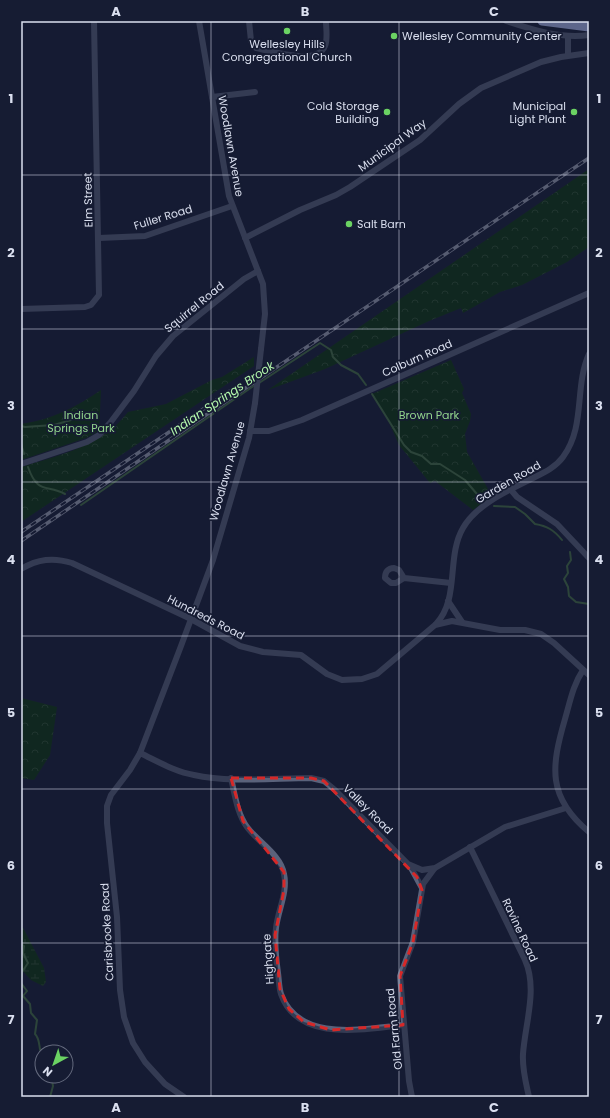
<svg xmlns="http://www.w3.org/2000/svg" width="610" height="1118" font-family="Poppins,sans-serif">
<defs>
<pattern id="wetland-marsh" width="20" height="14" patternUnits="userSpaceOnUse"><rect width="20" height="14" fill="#0b3709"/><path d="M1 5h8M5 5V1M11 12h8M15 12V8" fill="none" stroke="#2e542d"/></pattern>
<pattern id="park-crowns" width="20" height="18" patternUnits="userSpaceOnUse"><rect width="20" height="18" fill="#0b3709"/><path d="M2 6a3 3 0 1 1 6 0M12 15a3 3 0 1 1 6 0" fill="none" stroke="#2e542d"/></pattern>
</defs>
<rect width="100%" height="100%" fill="#161c33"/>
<polygon fill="url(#wetland-marsh)" points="21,924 44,968 46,982 43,986 31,980 21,969"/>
<g fill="url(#park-crowns)">
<polygon points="589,169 589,247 567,262 522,285 500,292 463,313 461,308 429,321 325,369 268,390"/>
<path d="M254,357V366L21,522V467C60,455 102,446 128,412L166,404L212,380L222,377Z"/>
<polygon points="451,360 464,389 462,393 471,414 470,421 465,434 467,452 492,496 473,510 435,481 430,483 399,445 385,413 372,394"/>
<path d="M101,390L99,431L86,438L21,460V424C51,420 76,407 101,390Z"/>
<polygon points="21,698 57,707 50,755 34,780 21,778"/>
</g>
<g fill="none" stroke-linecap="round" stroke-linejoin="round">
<g stroke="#477543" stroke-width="2">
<polyline points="259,383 320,343 331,350 333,357 341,365 358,374 366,385"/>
<polyline points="372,394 404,445 411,452 422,456 431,464 440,464 465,480 482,500"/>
<polyline points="21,426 25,427 54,425 71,420 68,413"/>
<polyline points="21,444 24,454"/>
<path d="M28,467C38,495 46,484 65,494"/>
<polyline points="81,505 255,385"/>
<path d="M494,506L515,507L525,514L535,524C547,526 554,530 562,540"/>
<polyline points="570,552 571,560 567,566 568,573 564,579 568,587 569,596 576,602 589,604"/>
<polyline points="21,944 24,946 23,953 28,963 22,972 21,980"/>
<path d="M21,983L27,991L23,996L30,1004L31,1013L37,1020L35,1034C41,1040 38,1048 42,1055"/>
<polyline points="50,1097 53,1086 51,1076"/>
</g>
<g stroke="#5a627b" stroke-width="6">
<polyline points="199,21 229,196 263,284 265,314 261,349"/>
<path d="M249,21L251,41L256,48C272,51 317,66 325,46C328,39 326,29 326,21"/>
<path d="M506,21C533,30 561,39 589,35"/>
<polyline points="568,55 568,36"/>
<polyline points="212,97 255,92"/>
<polyline points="99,238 145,236 232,206"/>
<polyline points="245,238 300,210 336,195 350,187 420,140 459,104 481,88 541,62 561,57 589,53"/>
<polyline points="21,309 85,307 91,305 99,295 94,21"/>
<polyline points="250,431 269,431 302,420 589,293"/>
<polyline points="21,464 87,442 99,435 110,423 134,391 156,356 173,336 244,279 258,271"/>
<polyline points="511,490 517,497 557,524 589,558"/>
<path d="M21,569C38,559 53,557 72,563L191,619L240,646L263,652L301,655L327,674L342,680L362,679L377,674L435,625L452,621L500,630H525L541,634L554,643L589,675"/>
<path d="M404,578L399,570L394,568C388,568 385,572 385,578L391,583H396L404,578L451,583"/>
<polyline points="448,601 462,622"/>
<path d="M436,624C460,599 446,557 463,528C476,505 507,491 531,479C543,473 555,468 563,457C586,426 574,387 589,354"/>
<path d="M583,670C573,685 570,702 565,719C551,767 547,797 589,832"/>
<path d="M140,753C157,761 175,772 194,775C229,783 275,778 311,778L324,781L335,790L408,864L422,870L435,868L505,827L566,808"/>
<path d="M231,778C235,795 237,813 247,827C258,842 281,855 284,874C288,892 278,910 276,928C274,943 276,958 278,973C279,980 279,988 281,994C298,1043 364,1029 403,1025"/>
<path d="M470,847L525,960C538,989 525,1024 523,1054C522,1069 526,1083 529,1097"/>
<polyline points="410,866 422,888"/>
<polyline points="184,1097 165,1084 145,1062 133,1043 124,1017 120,990 117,917 107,823 107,806 111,795 130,770 140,753 181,646 213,560 249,438 255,403"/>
<polyline points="412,1097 409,1081 400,976 413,942 423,884 434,869"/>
</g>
<polyline stroke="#b4c2f5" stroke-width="9" points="542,21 589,27"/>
<g stroke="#a5aabc" stroke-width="3.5">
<g id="rail">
<polyline points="21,532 230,391"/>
<polyline points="21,541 253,383 589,158"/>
</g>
</g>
<use href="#rail" stroke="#161c33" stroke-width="2" stroke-dasharray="6" stroke-linecap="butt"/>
<polyline stroke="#5a627b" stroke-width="6" points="255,403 261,349"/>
</g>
<path d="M0 0H610V1118H0ZM231,778H311L324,781L417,877L422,890L413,942L400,976L403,1025L331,1030L304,1022L289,1009L280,989L275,935L284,890V872L243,821Z" fill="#161c33" fill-opacity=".55" fill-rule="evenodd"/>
<path fill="none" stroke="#d62828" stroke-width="3" stroke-dasharray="8 5" stroke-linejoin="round" d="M231,778H311L324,781L417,877L422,890L413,942L400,976L403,1025L331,1030L304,1022L289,1009L280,989L275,935L284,890V872L243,821Z"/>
<path fill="none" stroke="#dadfef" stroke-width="1" stroke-opacity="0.55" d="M211,21V1097M399,21V1097M21,175H589M21,329H589M21,482H589M21,636H589M21,789H589M21,943H589"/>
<g fill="#6bd363" stroke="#161c33" stroke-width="1.5">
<circle cx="287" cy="31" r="4"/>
<circle cx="394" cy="36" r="4"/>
<circle cx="387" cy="112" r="4"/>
<circle cx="574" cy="112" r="4"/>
<circle cx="349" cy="224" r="4"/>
</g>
<g text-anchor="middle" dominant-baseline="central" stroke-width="3.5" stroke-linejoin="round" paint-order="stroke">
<g font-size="11" fill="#dadfef" stroke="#161c33" text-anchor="start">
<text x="402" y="36">Wellesley Community Center</text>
<text x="287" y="44" text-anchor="middle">Wellesley Hills<tspan x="287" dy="13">Congregational Church</tspan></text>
<text x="379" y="106" text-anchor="end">Cold Storage<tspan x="379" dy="13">Building</tspan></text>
<text x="566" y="106" text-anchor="end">Municipal<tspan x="566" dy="13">Light Plant</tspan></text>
<text x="357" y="224">Salt Barn</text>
</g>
<g font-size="11" fill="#dadfef" stroke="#161c33">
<text transform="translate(392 145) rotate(-36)">Municipal Way</text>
<text transform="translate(231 146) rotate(80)">Woodlawn Avenue</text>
<text transform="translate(88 200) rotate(-91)">Elm Street</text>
<text transform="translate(163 217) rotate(-17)">Fuller Road</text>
<text transform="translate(194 307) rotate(-39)">Squirrel Road</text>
<text transform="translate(417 358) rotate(-24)">Colburn Road</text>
<text transform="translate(227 471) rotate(-74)">Woodlawn Avenue</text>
<text transform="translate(508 482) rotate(-30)">Garden Road</text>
<text transform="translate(206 617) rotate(27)">Hundreds Road</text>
<text transform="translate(368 809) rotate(45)">Valley Road</text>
<text transform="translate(520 930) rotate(65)">Ravine Road</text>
<text transform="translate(107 932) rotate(-93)">Carisbrooke Road</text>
<text transform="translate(268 959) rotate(-94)">Highgate</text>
<text transform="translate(394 1029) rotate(-96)">Old Farm Road</text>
</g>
<g font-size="11" fill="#92d58c" stroke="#161c33">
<text x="81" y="415">Indian<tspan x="81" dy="13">Springs Park</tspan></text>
<text x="429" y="415">Brown Park</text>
</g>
<g font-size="12" font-style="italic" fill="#b4f8ad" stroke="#161c33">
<text transform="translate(222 398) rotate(-34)">Indian Springs Brook</text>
</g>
</g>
<rect width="610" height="1118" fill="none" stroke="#161c33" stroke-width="44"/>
<g transform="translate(54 1064) rotate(220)"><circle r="19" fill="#161c33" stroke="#646a7e"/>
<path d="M0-3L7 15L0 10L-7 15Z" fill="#6bd363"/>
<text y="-6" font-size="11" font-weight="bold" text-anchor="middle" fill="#dadfef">N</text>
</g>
<rect x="22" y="22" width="566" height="1074" fill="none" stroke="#dadfef" stroke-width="1.5"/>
<g font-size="13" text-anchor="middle" font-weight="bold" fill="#dadfef">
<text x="116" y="16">A</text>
<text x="305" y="16">B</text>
<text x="494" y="16">C</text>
<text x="11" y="103">1</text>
<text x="599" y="103">1</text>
<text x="11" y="257">2</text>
<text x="599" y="257">2</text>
<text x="11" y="410">3</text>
<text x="599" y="410">3</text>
<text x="11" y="564">4</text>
<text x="599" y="564">4</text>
<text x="11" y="717">5</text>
<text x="599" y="717">5</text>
<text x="11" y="870">6</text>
<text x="599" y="870">6</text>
<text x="11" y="1024">7</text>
<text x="599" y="1024">7</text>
<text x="116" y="1112">A</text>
<text x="305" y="1112">B</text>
<text x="494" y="1112">C</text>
</g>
</svg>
